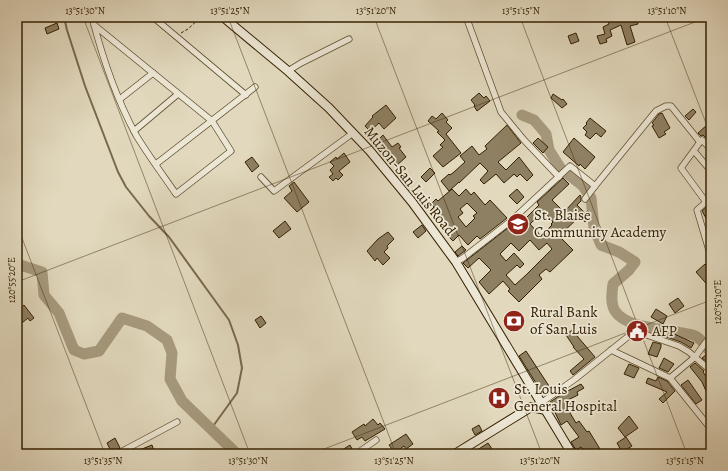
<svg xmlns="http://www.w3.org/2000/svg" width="728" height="471" font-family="Alegreya,serif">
<rect width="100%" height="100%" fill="#e1d8bd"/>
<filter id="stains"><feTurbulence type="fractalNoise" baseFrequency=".005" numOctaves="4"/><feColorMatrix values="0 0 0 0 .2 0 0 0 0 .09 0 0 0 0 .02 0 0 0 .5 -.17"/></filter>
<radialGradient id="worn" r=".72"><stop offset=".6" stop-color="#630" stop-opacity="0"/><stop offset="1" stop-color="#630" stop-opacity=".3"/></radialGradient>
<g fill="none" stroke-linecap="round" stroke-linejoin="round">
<polyline stroke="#78694b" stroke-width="2" points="64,17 67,30 85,86 118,172 126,187 149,216 169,237 229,320 238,345 242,368 237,393 211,429"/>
<g stroke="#a6997d" stroke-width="11">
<path d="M522,115L534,120L541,128L546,134L549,150L561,169L583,186L591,198L594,228L601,245L619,252L635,262L629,270L613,284C612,292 610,303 615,311C627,329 663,328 682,333C687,334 693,334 697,337C703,341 707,347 711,353"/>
<polyline points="17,264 42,272 44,295 59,313 74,350 84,354 99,351 122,318 147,326 167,340 172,353 170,379 182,401 237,454"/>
</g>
</g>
<g fill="#8e8063" stroke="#342001" fill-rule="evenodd">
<polygon points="606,17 636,17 638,24 630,26 635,42 627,45 621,25 610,30 612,36 606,39 607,42 600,44 597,36 605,34 603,27 609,24"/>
<polygon points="57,23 59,29 47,34 45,28"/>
<polygon points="576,33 579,41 571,44 568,36"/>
<polygon points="479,93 484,98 486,96 490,101 477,111 474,106 475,105 471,100"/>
<polygon points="553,94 562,100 563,99 567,104 562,108 551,98"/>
<polygon points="386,105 396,118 384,129 379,123 370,131 365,126 373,117 372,116"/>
<polygon points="693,109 696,112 689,120 685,116"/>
<polygon points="442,113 448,120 446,122 452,128 446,134 461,153 443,167 433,156 443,147 440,145 445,140 437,132 439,131 428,121 432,116 436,119"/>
<polygon points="662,113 670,128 664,132 666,134 659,138 652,126 654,125 652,123 659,114"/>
<polygon points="590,118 606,131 601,137 596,133 590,139 585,135 587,132 583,128 587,124 586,123"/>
<polygon points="708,124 711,127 711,143 703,135 701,136 698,133"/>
<polygon points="507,125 521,143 498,162 506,170 519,157 533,175 527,181 520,174 517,177 514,174 504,183 496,174 484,184 480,180 488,171 480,163 459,183 459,182 449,191 441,181 449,174 450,175 454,172 465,162 460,156 472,146 479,155 487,149 485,146"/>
<polygon points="374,133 379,139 383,135 392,147 398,143 401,147 399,148 406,157 396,166 380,143 376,147 369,138"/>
<polygon points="538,138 548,147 543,153 533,143"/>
<polygon points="574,138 595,157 585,169 580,164 579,166 563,152"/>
<polygon points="344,153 350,162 339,171 343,175 338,180 336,178 333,181 329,177 333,174 330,170 334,166 330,162 336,157 337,159"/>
<polygon points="252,157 259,166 252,172 245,162"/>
<polygon points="430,168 435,173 426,182 421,177"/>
<path d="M563,178L569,184L552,200L564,212L580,195L581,197V201L577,205L585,213L588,211L592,215L585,222L580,216L559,236L573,250L550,272L546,269L539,275L542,279L519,302L508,291L510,289L503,281L489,294L479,282L491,270L479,258L468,268L463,263L518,220L521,223L539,205L537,202ZM544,211L553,222L551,224L552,225L541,236L530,224ZM530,240L539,250L547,243L552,249L526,275L515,285L506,275L517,265L520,268L524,264L514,253L506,261L500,254L511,243L519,251Z"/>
<polygon points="294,182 309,202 297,212 284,198 292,191 289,186"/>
<path d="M452,189L459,196L466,189L471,195L474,192L485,205L490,200L507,218L480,239L477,236L468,245L459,235L453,241L448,236L450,234L438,221L437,222L434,219L435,218L429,212L434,207L431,204L436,199L438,201ZM467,203L477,213L473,216L475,218L466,227L458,217L463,213L460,209Z"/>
<polygon points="517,189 524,197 517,204 509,196"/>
<polygon points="711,203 711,216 707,220 702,211"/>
<polygon points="285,221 291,229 279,238 273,231"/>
<polygon points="422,225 426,231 418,238 413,232"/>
<polygon points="388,232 394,239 387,246 388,248 384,252 390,258 383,265 377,258 375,261 367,251 378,239"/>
<polygon points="462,246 466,250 458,256 455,252"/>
<polygon points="705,264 711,273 711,289 696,272"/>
<polygon points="678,298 684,306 675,313 669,304"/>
<polygon points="24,305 34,318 30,321 28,318 17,327 17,317 20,315 17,311"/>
<polygon points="656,309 667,316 663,324 651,317"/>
<polygon points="261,316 266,323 260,328 255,320"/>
<polygon points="572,330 595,357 573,375 570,371 584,359 573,347 574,347 566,335"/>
<polygon points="661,330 672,333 694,343 691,348 681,342 655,333 656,332 660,333"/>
<polygon points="653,342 661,344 661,347 657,357 648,354"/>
<polygon points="526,351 549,386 541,391 519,356"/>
<polygon points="707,354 711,358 711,365 702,358"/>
<polygon points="664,358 674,364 668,372 659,368"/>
<polygon points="695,363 704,371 703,372 711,384 711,388 706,391 702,382 690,367"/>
<polygon points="629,364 639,368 634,378 624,374"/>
<polygon points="658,377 667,381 675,391 663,403 659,399 667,392 646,383 648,378 656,381"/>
<polygon points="688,380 702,400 696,404 681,385"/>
<polygon points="581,384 584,388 577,392 578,395 568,400 575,409 570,413 576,423 579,421 587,432 589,431 603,454 586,454 581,447 576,450 571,442 579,437 567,421 561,425 550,402 562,394"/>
<polygon points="629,416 638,428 625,437 618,428"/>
<polygon points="373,419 378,425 380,423 385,429 365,441 362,437 357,440 352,432 364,424 365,426"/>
<polygon points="479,425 482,431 475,435 472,429"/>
<polygon points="406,434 413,444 406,449 404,446 393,454 385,454 392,449 389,445"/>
<polygon points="626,437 632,446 622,452 617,443"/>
<polygon points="115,438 120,448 112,453 107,443"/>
<polygon points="488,443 494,452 490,454 471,454"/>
<polygon points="152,445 155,454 130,454 142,449"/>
<polygon points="350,445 353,451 352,454 345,454 342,450"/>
</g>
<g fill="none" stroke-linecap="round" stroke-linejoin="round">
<g stroke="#5f4e30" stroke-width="7">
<g id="street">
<path d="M92,17C102,56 117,100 136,135C148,155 163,175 176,194L231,151L212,121L94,25"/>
<polyline points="153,17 246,95"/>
<polyline points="468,17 468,22 501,112 524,140 559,177"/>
<polyline points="288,71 301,63 349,39"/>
<polyline points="120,99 153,73"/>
<polyline points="134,131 178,94"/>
<polyline points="700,142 702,140 711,149"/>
<polyline points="694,151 711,171"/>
<polyline points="156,164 255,87"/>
<polyline points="261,177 274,191 353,133"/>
<polyline points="585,199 595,186"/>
<polyline points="456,262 463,258 512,220 570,166 595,186 656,111 666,106 671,106 700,142 681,168 706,202 697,210 711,257"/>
<polyline points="611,350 670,378 711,429"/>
<polyline points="670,378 695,357 706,342 711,338"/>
<polyline points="541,403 575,379 635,331 679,346 689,352 711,371"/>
<polyline points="117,454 177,422"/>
<polyline points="356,454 376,440"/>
</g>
</g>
<g stroke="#342001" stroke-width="10">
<g id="secondary">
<polyline points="223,17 288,71 329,108 370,151 412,202 456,262 572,454"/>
<polyline points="455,454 531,407 546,410"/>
</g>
</g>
<polyline stroke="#342001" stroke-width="1" stroke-dasharray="3 2" stroke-linecap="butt" points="181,33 188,29 201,17"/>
<use href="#street" stroke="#ece6d4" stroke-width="5.5"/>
<use href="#secondary" stroke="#ece6d4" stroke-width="8"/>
</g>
<path fill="none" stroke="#342001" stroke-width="1" stroke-opacity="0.45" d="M83,17L250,454M228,17L396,454M374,17L542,454M520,17L687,454M665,17L711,136M17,225L105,454M17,282L708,17M311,454L711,300"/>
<defs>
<g id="school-disc" transform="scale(1.15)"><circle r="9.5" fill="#8f2418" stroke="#ece6d4"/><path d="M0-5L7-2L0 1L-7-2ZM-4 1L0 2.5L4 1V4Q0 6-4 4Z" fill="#fff"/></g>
<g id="bank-disc" transform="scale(1.15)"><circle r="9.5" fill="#8f2418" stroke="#ece6d4"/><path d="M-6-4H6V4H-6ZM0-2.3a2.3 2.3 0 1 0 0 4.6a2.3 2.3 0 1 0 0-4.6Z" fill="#fff"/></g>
<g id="civic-disc" transform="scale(1.15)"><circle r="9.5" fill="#8f2418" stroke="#ece6d4"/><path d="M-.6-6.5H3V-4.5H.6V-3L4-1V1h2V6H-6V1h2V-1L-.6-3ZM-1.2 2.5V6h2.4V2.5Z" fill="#fff"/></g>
<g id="hospital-disc" transform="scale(1.15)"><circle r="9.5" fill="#8f2418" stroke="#ece6d4"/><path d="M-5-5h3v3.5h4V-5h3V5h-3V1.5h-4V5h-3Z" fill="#fff"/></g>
</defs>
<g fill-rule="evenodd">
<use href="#school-disc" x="518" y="224"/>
<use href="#bank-disc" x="514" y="321"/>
<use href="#civic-disc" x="637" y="331"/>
<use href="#hospital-disc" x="499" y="398"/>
</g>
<g text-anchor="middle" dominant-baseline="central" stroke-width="3.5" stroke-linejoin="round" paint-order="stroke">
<g font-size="15" fill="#342001" stroke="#ece6d4">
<text transform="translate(410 181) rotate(51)">Muzon-San Luis Road</text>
</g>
<g font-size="15" fill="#342001" stroke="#ece6d4" text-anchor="start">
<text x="534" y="215">St. Blaise<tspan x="534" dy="17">Community Academy</tspan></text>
<text x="530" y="312">Rural Bank<tspan x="530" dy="17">of San Luis</tspan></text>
<text x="652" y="331">AFP</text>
<text x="514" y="389">St. Louis<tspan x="514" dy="17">General Hospital</tspan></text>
</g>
</g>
<rect width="728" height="471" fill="none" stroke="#e1d8bd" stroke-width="44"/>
<rect x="22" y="22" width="684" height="427" fill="none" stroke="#342001" stroke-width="1.5"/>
<g font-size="10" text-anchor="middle" fill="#342001">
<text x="85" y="14">13°51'30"N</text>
<text x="230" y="14">13°51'25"N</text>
<text x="376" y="14">13°51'20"N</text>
<text x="521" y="14">13°51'15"N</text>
<text x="667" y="14">13°51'10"N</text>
<text transform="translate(11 280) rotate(-90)" y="4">120°55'20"E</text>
<text transform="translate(717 302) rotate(-90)" y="4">120°55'10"E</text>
<text x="103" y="464">13°51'35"N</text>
<text x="248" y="464">13°51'30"N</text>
<text x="394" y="464">13°51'25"N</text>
<text x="540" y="464">13°51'20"N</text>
<text x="685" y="464">13°51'15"N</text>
</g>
<rect width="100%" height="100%" filter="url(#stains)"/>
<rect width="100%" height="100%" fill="url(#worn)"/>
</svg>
